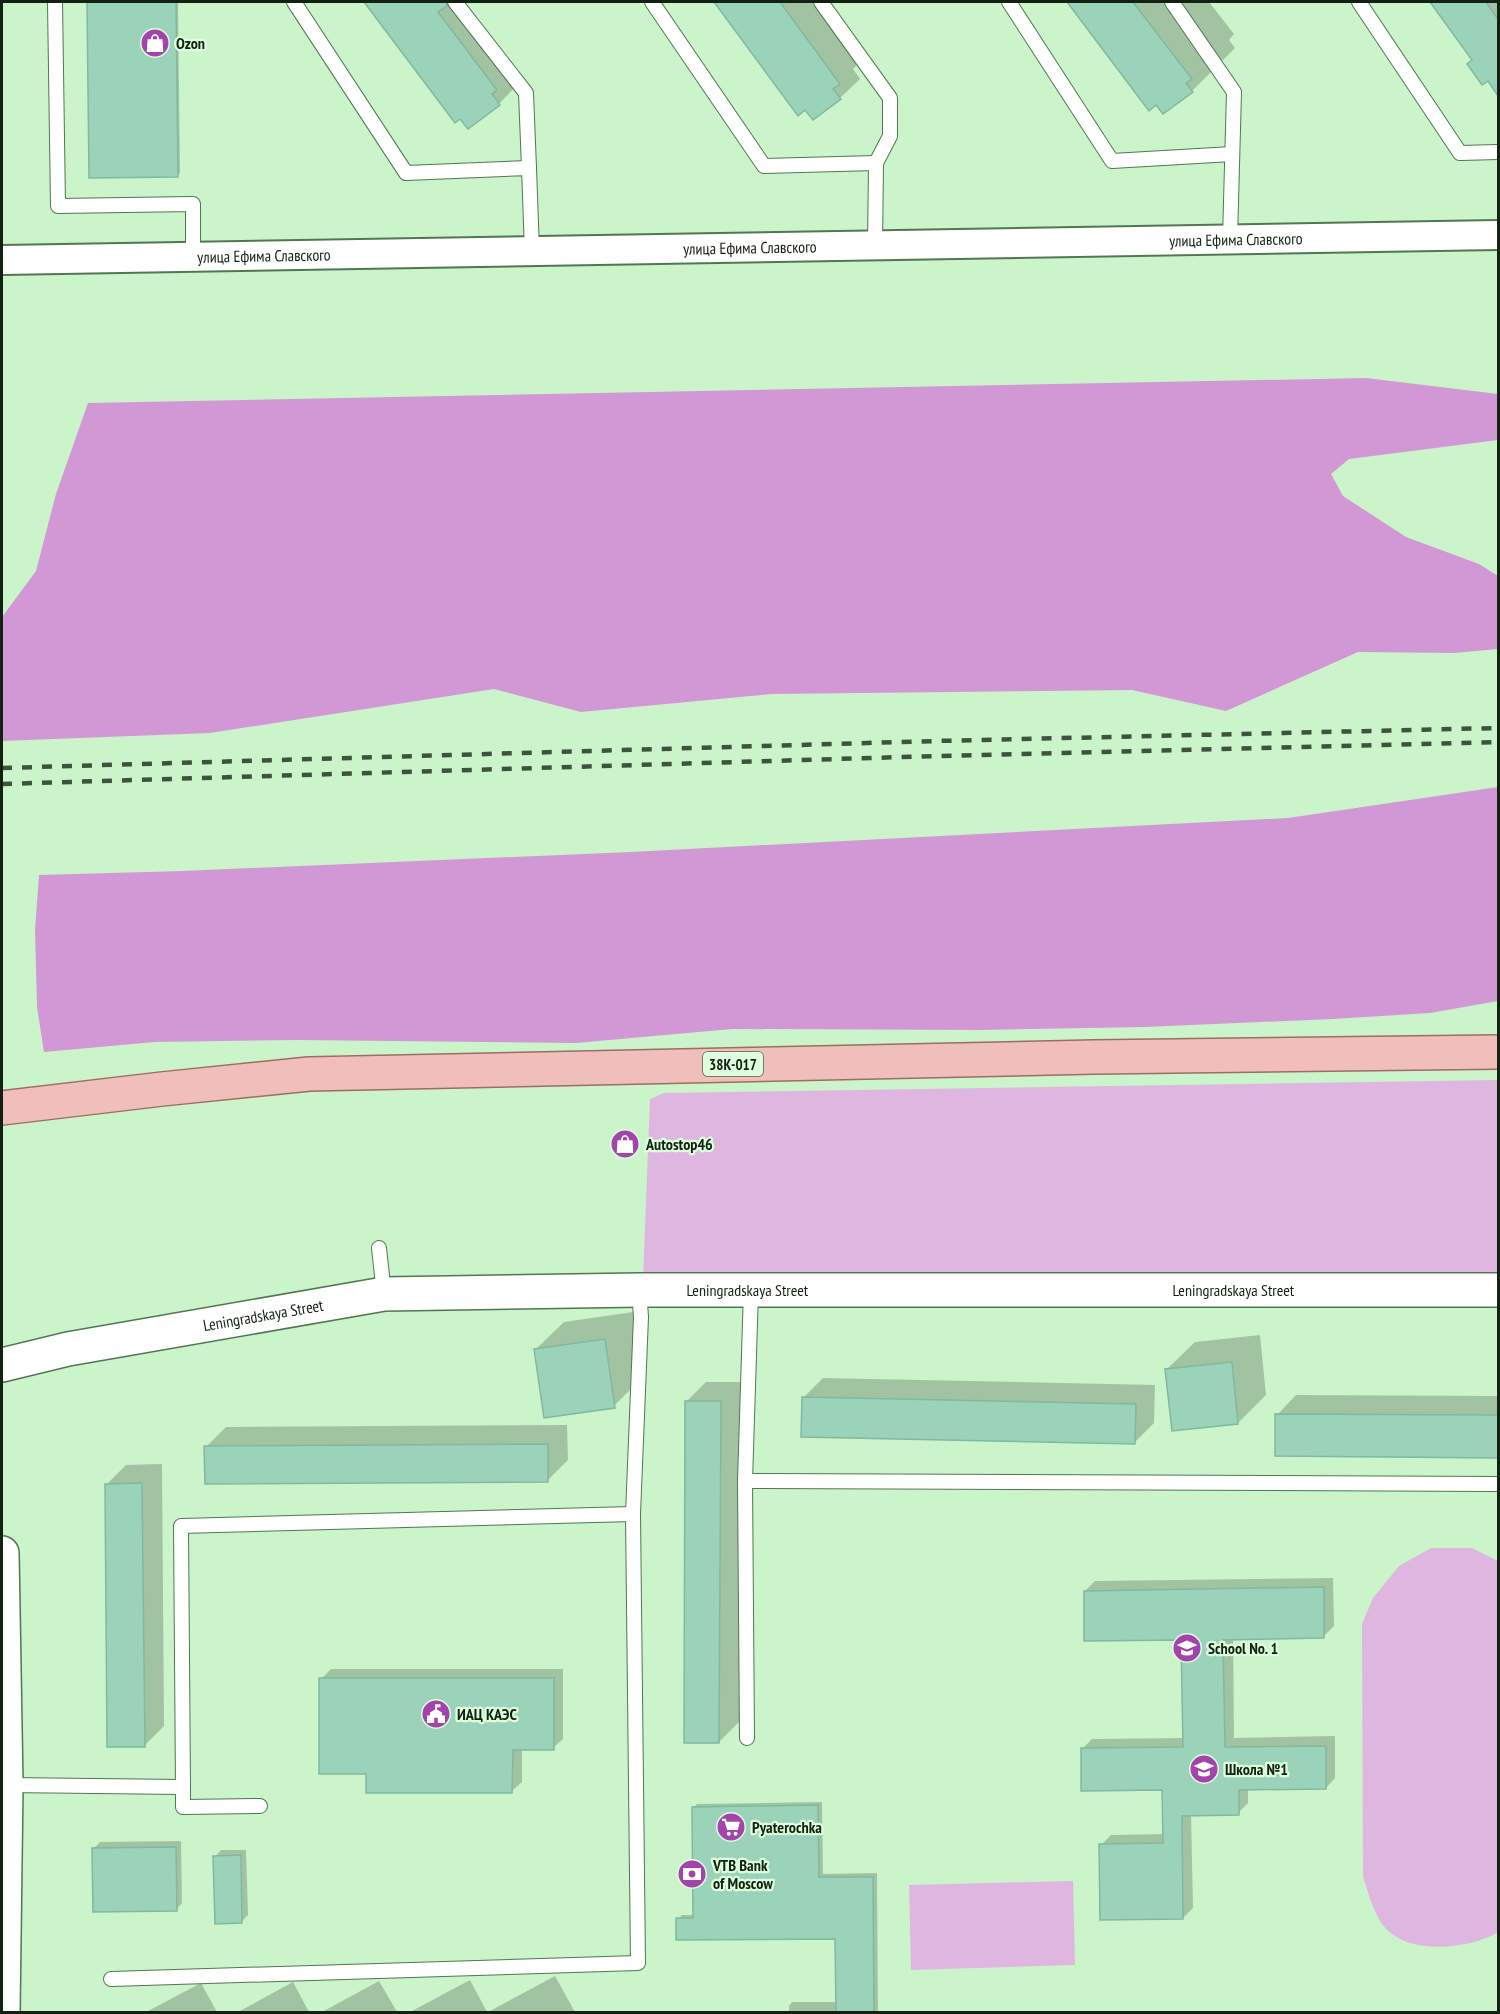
<svg xmlns="http://www.w3.org/2000/svg" width="1500" height="2014" font-family="'PT Sans Narrow',sans-serif">
<rect width="100%" height="100%" fill="#cbf4cb"/>
<g fill="#dfb6e0">
<polygon points="1498,1080 1498,1279 643,1279 650,1099 664,1093"/>
<path d="M1431,1548H1472L1498,1561V1932C1473,1948 1417,1954 1392,1934C1375,1921 1370,1897 1363,1877L1362,1624L1373,1598L1399,1566Z"/>
<polygon points="1073,1881 1075,1965 911,1970 909,1885"/>
</g>
<g fill="#d298d5">
<polygon points="1366,378 1498,394 1498,440 1349,459 1331,474 1343,496 1406,537 1479,564 1498,576 1498,649 1454,653 1358,652 1226,711 1132,690 772,694 581,712 494,689 210,733 2,741 2,617 36,571 56,494 88,403"/>
<polygon points="1498,787 1498,1001 1430,1013 1333,1019 1145,1027 981,1030 732,1029 576,1043 298,1040 155,1042 44,1052 37,1007 35,930 39,875 182,871 631,852 1288,818"/>
</g>
<g fill="#0003">
<polygon points="89,2 178,2 180,173 177,175 90,176"/>
<polygon points="366,2 465,2 516,69 518,84 499,104 460,117 455,121"/>
<polygon points="716,2 813,2 858,64 853,69 860,79 840,98 806,108 799,113"/>
<polygon points="1068,2 1209,2 1234,34 1229,40 1235,48 1192,91 1156,103 1149,108"/>
<polygon points="1432,2 1498,2 1498,93 1474,59"/>
<polygon points="633,1312 642,1378 614,1406 536,1349 564,1322"/>
<polygon points="1260,1335 1266,1395 1238,1423 1167,1369 1195,1342"/>
<polygon points="823,1378 1155,1385 1154,1423 1134,1443 803,1398"/>
<polygon points="706,1382 740,1382 739,1722 719,1742 687,1401"/>
<polygon points="1296,1395 1498,1396 1498,1456 1276,1455 1277,1415"/>
<polygon points="567,1425 568,1460 548,1480 206,1447 226,1427"/>
<polygon points="162,1464 164,1726 144,1746 107,1484 126,1465"/>
<polygon points="1333,1578 1334,1626 1324,1636 1233,1638 1234,1738 1335,1736 1335,1778 1326,1788 1248,1789 1248,1803 1238,1813 1191,1814 1193,1908 1183,1918 1101,1845 1111,1835 1164,1834 1163,1789 1082,1749 1092,1739 1184,1738 1183,1639 1085,1591 1095,1581"/>
<polygon points="331,1669 563,1669 563,1739 553,1748 522,1748 522,1782 512,1791 368,1772 321,1679"/>
<polygon points="822,1802 823,1874 877,1873 878,2012 789,2012 789,2006 792,2002 837,2002 837,1937 678,1919 682,1915 694,1915 693,1808 697,1804"/>
<polygon points="181,1841 182,1903 176,1910 93,1849 100,1842"/>
<polygon points="221,1850 246,1850 248,1915 241,1922 215,1857"/>
<polygon points="555,1976 575,2012 488,2012"/>
<polygon points="470,1980 487,2012 410,2012"/>
<polygon points="379,1981 397,2012 322,2012"/>
<polygon points="293,1982 309,2012 238,2012"/>
<polygon points="201,1983 217,2012 146,2012"/>
</g>
<g fill="#9bd3ba" stroke="#81b89f" stroke-width="1.5">
<polygon points="87,2 176,2 178,177 89,178"/>
<polygon points="364,2 446,2 447,6 438,12 497,90 492,94 500,105 468,129 460,119 455,123"/>
<polygon points="714,2 780,2 840,84 833,89 841,99 813,120 805,110 798,116"/>
<polygon points="1067,2 1133,2 1192,79 1186,83 1193,92 1163,114 1156,105 1149,111"/>
<polygon points="1430,2 1486,2 1498,19 1498,96 1488,81 1482,85 1467,64 1472,60"/>
<polygon points="605,1339 615,1408 544,1418 534,1349"/>
<polygon points="1232,1362 1238,1424 1172,1431 1165,1369"/>
<polygon points="802,1397 1136,1404 1135,1444 801,1437"/>
<polygon points="685,1401 721,1401 719,1743 684,1743"/>
<polygon points="1275,1414 1498,1415 1498,1458 1275,1456"/>
<polygon points="548,1444 548,1482 205,1484 204,1446"/>
<polygon points="142,1483 145,1747 107,1747 105,1484"/>
<polygon points="1324,1587 1324,1638 1223,1640 1225,1747 1326,1746 1326,1789 1239,1790 1239,1815 1182,1816 1183,1919 1100,1920 1099,1844 1163,1843 1162,1790 1081,1791 1081,1748 1183,1747 1181,1640 1084,1641 1084,1591"/>
<polygon points="319,1678 554,1678 554,1750 513,1750 512,1793 366,1793 366,1774 319,1774"/>
<polygon points="818,1805 819,1877 873,1877 874,2013 836,2013 835,1939 676,1940 676,1918 693,1918 692,1807"/>
<polygon points="176,1847 177,1911 93,1912 92,1848"/>
<polygon points="241,1855 242,1923 215,1924 213,1856"/>
</g>
<g fill="none" stroke-linecap="round" stroke-linejoin="round">
<g stroke="#527652" stroke-width="16">
<g id="service">
<polyline points="55,2 58,206 193,204 193,256"/>
<polyline points="294,2 406,173 529,168 532,251"/>
<polyline points="455,2 526,93 529,168"/>
<polyline points="652,2 764,166 876,163"/>
<polyline points="821,2 890,98 890,136 876,163 875,245"/>
<polyline points="1009,2 1112,161 1232,154"/>
<polyline points="1172,2 1234,92 1230,239"/>
<polyline points="1359,2 1460,153 1498,152"/>
<polyline points="379,1248 384,1294"/>
<polyline points="745,1481 1498,1484"/>
<polyline points="747,1738 745,1481 751,1291"/>
<polyline points="6,1785 183,1787 183,1807 260,1806"/>
<polyline points="183,1787 181,1526 633,1514"/>
<polyline points="111,1979 638,1963 633,1514 641,1317 639,1290"/>
</g>
</g>
<g stroke="#527652" stroke-width="32">
<g id="minor">
<path id="s1" d="M2,260L1498,235"/>
</g>
</g>
<g stroke="#527652" stroke-width="36">
<g id="tertiary">
<path id="s2" d="M2,1365L68,1349L384,1294L639,1290H1498"/>
<polyline points="2,1553 6,1785 3,2012"/>
</g>
</g>
<g stroke="#9d6c63" stroke-width="36">
<polyline id="primary" points="2,1108 162,1089 309,1074 1094,1057 1498,1052"/>
</g>
<use href="#service" stroke="#fff" stroke-width="14"/>
<use href="#minor" stroke="#fff" stroke-width="28"/>
<use href="#tertiary" stroke="#fff" stroke-width="33"/>
<use href="#primary" stroke="#f1bfbb" stroke-width="33"/>
<g stroke="#3e533e" stroke-width="4.5" stroke-dasharray="10 10" stroke-linecap="butt">
<polyline points="2,768 936,741 1498,728"/>
<polyline points="2,784 937,756 1498,742"/>
</g>
</g>
<defs>
<g id="shop-disc" transform="scale(1.5)"><circle r="9.5" fill="#a443ab" stroke="#deffde"/><path d="M-5-2.5h2.3a2.7 3.5 0 0 1 5.4 0H5L5.5 6h-11ZM-1.5-2.5h3a1.5 2.3 0 0 0-3 0Z" fill="#fff"/></g>
<g id="school-disc" transform="scale(1.5)"><circle r="9.5" fill="#a443ab" stroke="#deffde"/><path d="M0-5L7-2L0 1L-7-2ZM-4 1L0 2.5L4 1V4Q0 6-4 4Z" fill="#fff"/></g>
<g id="civic-disc" transform="scale(1.5)"><circle r="9.5" fill="#a443ab" stroke="#deffde"/><path d="M-.6-6.5H3V-4.5H.6V-3L4-1V1h2V6H-6V1h2V-1L-.6-3ZM-1.2 2.5V6h2.4V2.5Z" fill="#fff"/></g>
<g id="supermarket-disc" transform="scale(1.5)"><circle r="9.5" fill="#a443ab" stroke="#deffde"/><path d="M-6-5.5h2.5l.6 2H6L4.5 2H-2.5L-4.4-4H-6ZM-1.5 3.2a1.3 1.3 0 1 0 .1 0ZM3 3.2a1.3 1.3 0 1 0 .1 0Z" fill="#fff"/></g>
<g id="bank-disc" transform="scale(1.5)"><circle r="9.5" fill="#a443ab" stroke="#deffde"/><path d="M-6-4H6V4H-6ZM0-2.3a2.3 2.3 0 1 0 0 4.6a2.3 2.3 0 1 0 0-4.6Z" fill="#fff"/></g>
</defs>
<g fill-rule="evenodd">
<use href="#shop-disc" x="155" y="43"/>
<use href="#shop-disc" x="625" y="1144"/>
<use href="#school-disc" x="1187" y="1648"/>
<use href="#civic-disc" x="436" y="1714"/>
<use href="#school-disc" x="1204" y="1769"/>
<use href="#supermarket-disc" x="731" y="1827"/>
<use href="#bank-disc" x="692" y="1874"/>
</g>
<g text-anchor="middle" dominant-baseline="central" stroke-width="4.5" stroke-linejoin="round" paint-order="stroke">
<rect fill="#deffde" stroke="#4f644f" stroke-width="1.5" x="703" y="1052" width="60" height="24" rx="4.5"/>
<g font-size="15" font-weight="bold" fill="#122112">
<text x="733" y="1064">38К-017</text>
</g>
<g font-size="16" font-weight="bold" fill="#122112" stroke="#deffde" text-anchor="start">
<text x="176" y="43">Ozon</text>
<text x="646" y="1144">Autostop46</text>
<text x="1208" y="1648">School No. 1</text>
<text x="457" y="1714">ИАЦ КАЭС</text>
<text x="1225" y="1769">Школа №1</text>
<text x="752" y="1827">Pyaterochka</text>
<text x="713" y="1865">VTB Bank<tspan x="713" dy="18">of Moscow</tspan></text>
</g>
<g font-size="16" fill="#122112" stroke="#deffde">
<text stroke="none"><textPath href="#s1" startOffset="1234">улица Ефима Славского</textPath></text>
<text stroke="none"><textPath href="#s1" startOffset="748">улица Ефима Славского</textPath></text>
<text stroke="none"><textPath href="#s1" startOffset="262">улица Ефима Славского</textPath></text>
<text stroke="none"><textPath href="#s2" startOffset="752">Leningradskaya Street</textPath></text>
<text stroke="none"><textPath href="#s2" startOffset="1238">Leningradskaya Street</textPath></text>
<text stroke="none"><textPath href="#s2" startOffset="266">Leningradskaya Street</textPath></text>
</g>
</g>
<rect width="1500" height="2014" fill="none" stroke="#122112" stroke-width="6"/>
</svg>
